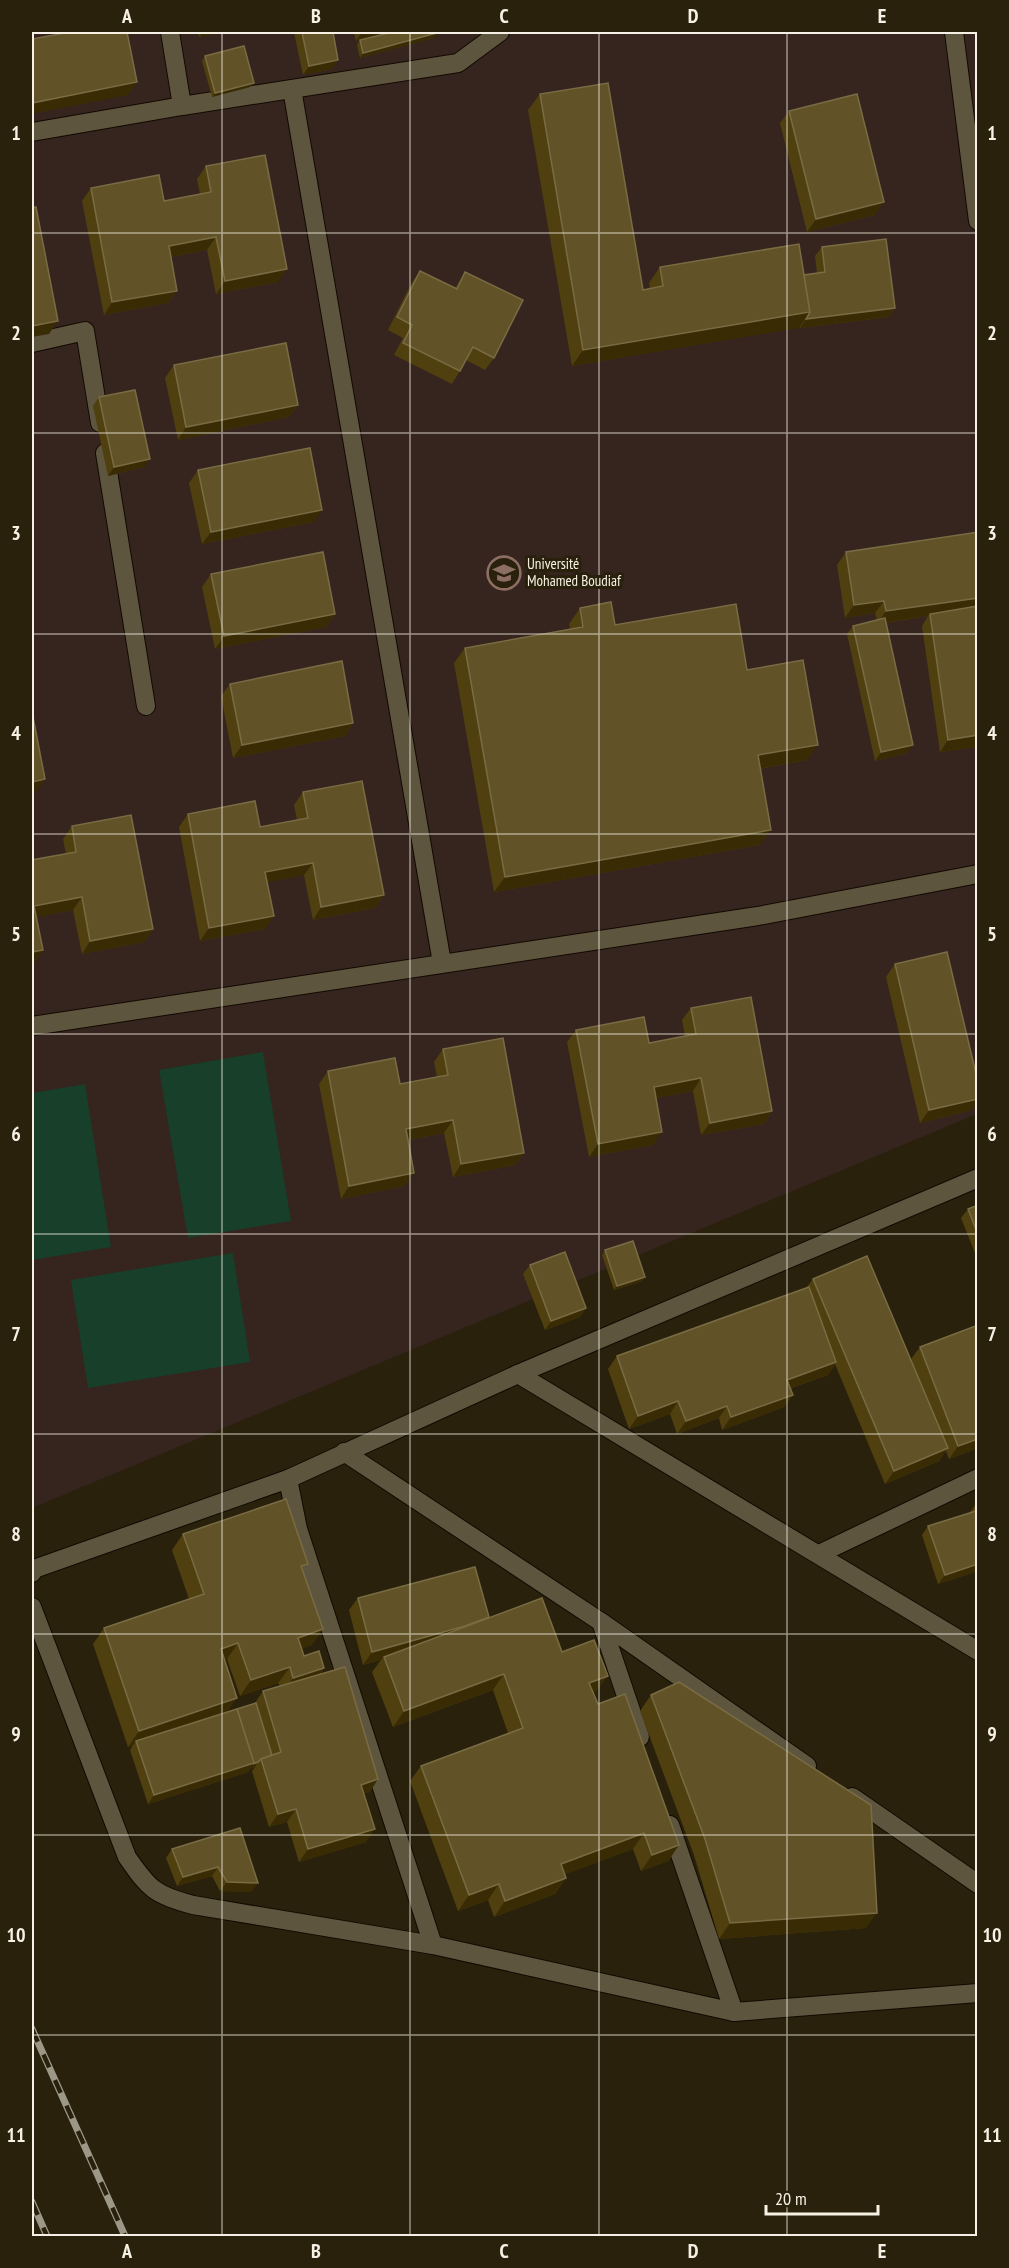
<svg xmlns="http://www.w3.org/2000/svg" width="1009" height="2268" viewBox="0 0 1009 2268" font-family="'PT Sans Narrow',sans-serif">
<rect width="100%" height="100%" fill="#29210c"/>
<path fill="#36241e" d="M32 32H977V1114L32 1508Z"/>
<g fill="#173f29">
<path d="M263 1052 291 1221 188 1238 159 1070Z"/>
<path d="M85 1084 111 1247 32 1260V1093Z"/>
<path d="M233 1253 250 1362 88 1388 71 1280Z"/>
</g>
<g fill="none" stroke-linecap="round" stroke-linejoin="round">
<defs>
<g id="minor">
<path d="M170 32 182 106 458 63 500 32"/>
<path d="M954 32 978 221"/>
<path d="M292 89 442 963"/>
<path d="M32 132 182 106"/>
<path d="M32 343 85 331 100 423"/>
<path d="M105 453 146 706"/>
<path d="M32 1026 758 916 978 874"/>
<path d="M518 1374 978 1651"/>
<path d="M344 1452 601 1622 807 1766"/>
<path d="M288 1479 298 1529 433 1945"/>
<path d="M819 1554 978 1478"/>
<path d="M32 1573 34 1569 288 1479 518 1374 978 1178"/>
<path d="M32 1607 127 1857C149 1889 155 1895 193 1905L433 1945 734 2012 978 1993"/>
<path d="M601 1622 640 1737"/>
<path d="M852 1797 978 1884"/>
<path d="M670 1825 734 2012"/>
</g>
</defs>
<use href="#minor" stroke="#110a00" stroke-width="20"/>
<use href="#minor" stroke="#5e553f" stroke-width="18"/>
<defs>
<g id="rail">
<path d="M32 2029 125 2236"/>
<path d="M32 2202 47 2236"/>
</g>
</defs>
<use href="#rail" stroke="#9d9787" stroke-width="7"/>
<use href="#rail" stroke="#29210c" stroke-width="4.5" stroke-dasharray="14" stroke-linecap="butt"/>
</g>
<g fill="#504010" fill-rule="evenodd">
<path d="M198 32H223L199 37Z"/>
<path d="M294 32H333L332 69 303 75Z"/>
<path d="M354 32H437L434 38 360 58 357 45 360 40 367 38 356 41Z"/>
<path d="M205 56 250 87 212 97 202 61Z"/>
<path d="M540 94 643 290 650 289 649 283 660 267 804 275 817 273 815 256 822 247 895 308 889 317 800 328V327L572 366 528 110Z"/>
<path d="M789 111 875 215 807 232 780 123Z"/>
<path d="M206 166 278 282 216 294 207 250 171 257 177 291 168 303 104 315 82 201 91 188 164 201 200 194 197 179Z"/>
<path d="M420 271 455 288 465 272 494 358 485 370 466 360 460 371 452 384 394 355 403 338 388 330 411 284Z"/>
<path d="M174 365 298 405 289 417 178 440 165 378Z"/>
<path d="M99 397 144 467 108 476 93 406Z"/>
<path d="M198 470 314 522 202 544 189 483Z"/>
<path d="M978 532V747L940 752 922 626 928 616 886 623 907 753 875 761 847 634 853 626 877 620 875 613 845 618 837 565 846 552Z"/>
<path d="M211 574 335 614 326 627 215 649 202 587Z"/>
<path d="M580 608 615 625 747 670 807 760 760 769V845L494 892 454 663 465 648 570 629 569 624Z"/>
<path d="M230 684 353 723 345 736 233 758 221 696Z"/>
<path d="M303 792 384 895 375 908 313 920 304 875 267 882 265 929 200 941 179 827 188 814 260 827 297 820 294 805Z"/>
<path d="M72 826 153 929 144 942 82 954 73 910 36 917 43 950 34 963H32V860L66 854 63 839Z"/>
<path d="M895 964 978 1082V1103L972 1110 920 1123 886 977Z"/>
<path d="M691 1008 772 1111 764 1124 701 1135 693 1091 656 1098 653 1145 589 1157 567 1042 576 1030 649 1043 685 1036 682 1020Z"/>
<path d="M443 1049 524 1153 515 1165 453 1177 444 1133 408 1140 405 1186 341 1199 319 1084 328 1071 400 1084 437 1077 434 1062Z"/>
<path d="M978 1205V1252L975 1253 961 1218 968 1209Z"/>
<path d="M605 1250 642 1281 614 1290 602 1255Z"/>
<path d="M530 1265 586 1308 580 1317 545 1330 523 1274Z"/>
<path d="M813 1279 916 1373 911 1359 920 1347 978 1325V1448L949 1459 946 1451 939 1461 885 1484 835 1364 828 1375 791 1388 793 1395 784 1407 722 1430 719 1418 677 1434 670 1414 629 1429 608 1369 617 1356 806 1288Z"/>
<path d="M978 1501V1571L938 1584 922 1535 928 1526 971 1513 970 1512Z"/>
<path d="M183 1534 303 1571 312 1645 302 1648 304 1656 324 1668 320 1675 370 1792 364 1793 366 1842 299 1862 287 1822 269 1827 252 1771 255 1767 250 1769 248 1772 148 1804 130 1750 133 1745 128 1747 93 1644 104 1628 189 1599 172 1550ZM227 1659 240 1696 278 1683 280 1686 263 1691 255 1703 227 1712 224 1660Z"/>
<path d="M358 1598 489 1617 562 1652 596 1692 593 1693 598 1704 679 1845 668 1861 641 1871 633 1849 565 1874 566 1878 555 1894 494 1917 488 1900 458 1911 410 1781 421 1766 508 1733 493 1690 393 1727 372 1672 381 1660 363 1665 349 1610Z"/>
<path d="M651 1695 866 1928 719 1939 694 1855 640 1711Z"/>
<path d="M240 1828 251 1892 220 1891 212 1876 177 1886 166 1858 172 1849Z"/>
</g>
<g fill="#392c05">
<path d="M208 32H223L199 37 202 33Z"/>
<path d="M362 32H394L356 41Z"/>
<path d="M437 33 434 38 360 58 363 53Z"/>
<path d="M338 60 332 69 303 75 309 66Z"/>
<path d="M137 82 128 95 32 114V103Z"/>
<path d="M254 83 250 87 212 97 215 93Z"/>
<path d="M884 202 875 215 807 232 816 219Z"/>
<path d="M216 237 207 250 160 259 169 246Z"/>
<path d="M287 269 278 282 216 294 225 281Z"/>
<path d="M177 291 168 303 104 315 112 302Z"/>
<path d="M895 308 889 317 800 328 806 319Z"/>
<path d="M810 312 799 328 572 366 583 350Z"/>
<path d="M58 321 49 334 32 337V326Z"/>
<path d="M298 405 289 417 178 440 186 427Z"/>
<path d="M150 459 144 467 108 476 114 467Z"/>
<path d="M322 510 314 522 202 544 211 532Z"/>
<path d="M978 598V609L930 614 928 616 877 624 886 611Z"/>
<path d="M884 601 875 613 845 618 854 605Z"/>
<path d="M335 614 326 627 215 649 224 636Z"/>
<path d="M353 723 345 736 233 758 242 745Z"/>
<path d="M978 735V747L940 752 948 740Z"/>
<path d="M818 745 807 760 747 771 758 755Z"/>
<path d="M913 745 907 753 875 761 881 752Z"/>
<path d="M45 779 37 791 32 792V782Z"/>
<path d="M771 830 760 845 494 892 505 877Z"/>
<path d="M313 863 304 875 256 885 265 872Z"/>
<path d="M384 895 375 908 313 920 321 907Z"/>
<path d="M82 897 73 910 32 918 34 906Z"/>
<path d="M274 916 265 929 200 941 209 928Z"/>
<path d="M153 929 144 942 82 954 90 941Z"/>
<path d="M43 950 34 963H32V952Z"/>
<path d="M701 1078 693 1091 645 1100 654 1087Z"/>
<path d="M978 1099V1103L972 1110 920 1123 929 1110Z"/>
<path d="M772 1111 764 1124 701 1135 710 1123Z"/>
<path d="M453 1120 444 1133 397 1142 406 1129Z"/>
<path d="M662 1132 653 1145 589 1157 598 1144Z"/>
<path d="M524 1153 515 1165 453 1177 461 1164Z"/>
<path d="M414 1173 405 1186 341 1199 349 1186Z"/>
<path d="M645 1277 642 1281 614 1290 617 1286Z"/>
<path d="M586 1308 580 1317 545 1330 551 1321Z"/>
<path d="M836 1362 828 1375 778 1392 787 1380Z"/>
<path d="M793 1395 784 1407 722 1430 731 1417Z"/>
<path d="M678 1401 670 1414 629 1429 638 1416Z"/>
<path d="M727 1406 719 1418 677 1434 686 1421Z"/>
<path d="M978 1439V1448L949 1459 958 1446Z"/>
<path d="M948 1448 939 1461 885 1484 894 1471Z"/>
<path d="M978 1564V1571L938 1584 945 1575Z"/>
<path d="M489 1620 384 1657 381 1660 363 1665 372 1652Z"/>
<path d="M323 1629 312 1645 287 1653 298 1638Z"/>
<path d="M238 1643 227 1659 210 1665 221 1649Z"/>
<path d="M290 1667 278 1683 240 1696 251 1680Z"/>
<path d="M324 1668 313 1684 282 1694 293 1678Z"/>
<path d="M504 1674 493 1690 393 1727 404 1711Z"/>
<path d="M608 1676 596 1692 578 1699 589 1683Z"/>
<path d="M237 1698 226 1714 136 1741 133 1745 128 1747 139 1731Z"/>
<path d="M258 1762 255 1767 250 1769 248 1772 148 1804 154 1795Z"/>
<path d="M378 1779 370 1792 353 1797 361 1785Z"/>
<path d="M296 1809 287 1822 269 1827 278 1814Z"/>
<path d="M375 1829 366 1842 299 1862 308 1849Z"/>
<path d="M644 1833 633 1849 550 1880 561 1864Z"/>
<path d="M679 1845 668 1861 641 1871 652 1855Z"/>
<path d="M218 1867 212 1876 177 1886 183 1877Z"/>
<path d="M566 1878 555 1894 494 1917 505 1901Z"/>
<path d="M227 1882 258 1883 251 1892 220 1891Z"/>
<path d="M499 1884 488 1900 458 1911 469 1895Z"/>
<path d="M877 1913 866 1928 719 1939 730 1923Z"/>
</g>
<g fill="#615327" stroke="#796c44" stroke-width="1.5">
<path d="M70 32H127L137 82 32 103V39Z"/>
<path d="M302 32H333L338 60 309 66Z"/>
<path d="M393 32H437V33L363 53 360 40Z"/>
<path d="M244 46 254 83 215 93 205 56Z"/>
<path d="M608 83 643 290 663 286 660 267 799 244 810 312 583 350 540 94Z"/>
<path d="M857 94 884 202 816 219 789 111Z"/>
<path d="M265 155 287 269 225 281 216 237 169 246 177 291 112 302 91 188 159 175 164 201 211 192 206 166Z"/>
<path d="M36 207 58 321 32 326V208Z"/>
<path d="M886 239 895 308 806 319 810 312 804 275 825 272 822 247Z"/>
<path d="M420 271 457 289 465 272 523 300 494 358 473 347 460 371 403 343 412 325 397 317Z"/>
<path d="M286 343 298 405 186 427 174 365Z"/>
<path d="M135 390 150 459 114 467 99 397Z"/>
<path d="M310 448 322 510 211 532 198 470Z"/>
<path d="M978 532V598L886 611 884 601 854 605 846 552Z"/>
<path d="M323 552 335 614 224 636 211 574Z"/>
<path d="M611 602 615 625 736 604 747 670 803 660 818 745 758 755 771 830 505 877 465 648 583 627 580 608Z"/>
<path d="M978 606V735L948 740 930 614Z"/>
<path d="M885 618 913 745 881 752 853 626Z"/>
<path d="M342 661 353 723 242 745 230 684Z"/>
<path d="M33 717 45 779 32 782V718Z"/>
<path d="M362 781 384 895 321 907 313 863 265 872 274 916 209 928 188 814 255 801 260 827 308 818 303 792Z"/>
<path d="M131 815 153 929 90 941 82 897 34 906 43 950 32 952V860L76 852 72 826Z"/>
<path d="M947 952 978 1082V1099L929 1110 895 964Z"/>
<path d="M751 997 772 1111 710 1123 701 1078 654 1087 662 1132 598 1144 576 1030 644 1017 649 1043 696 1034 691 1008Z"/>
<path d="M503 1038 524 1153 461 1164 453 1120 406 1129 414 1173 349 1186 328 1071 395 1058 400 1084 448 1075 443 1049Z"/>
<path d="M978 1205V1235L968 1209Z"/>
<path d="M633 1241 645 1277 617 1286 605 1250Z"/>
<path d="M565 1252 586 1308 551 1321 530 1265Z"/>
<path d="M867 1256 948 1448 894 1471 813 1279Z"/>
<path d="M809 1287 836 1362 787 1380 793 1395 731 1417 727 1406 686 1421 678 1401 638 1416 617 1356Z"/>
<path d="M978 1325V1439L958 1446 920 1347Z"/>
<path d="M286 1499 308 1564 301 1566 323 1629 298 1638 304 1656 319 1651 324 1668 293 1678 290 1667 251 1680 238 1643 221 1649 237 1698 139 1731 104 1628 204 1594 183 1534Z"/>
<path d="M976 1511 978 1517V1564L945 1575 928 1526Z"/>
<path d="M475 1567 489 1617 465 1626 372 1652 358 1598Z"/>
<path d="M542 1598 562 1652 594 1640 608 1676 589 1683 598 1704 625 1694 679 1845 652 1855 644 1833 561 1864 566 1878 505 1901 499 1884 469 1895 421 1766 523 1728 504 1674 404 1711 384 1657Z"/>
<path d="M345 1667 378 1779 361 1785 375 1829 308 1849 296 1809 278 1814 261 1759 281 1752 263 1691Z"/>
<path d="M679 1682 871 1805 877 1913 730 1923 705 1839 651 1695Z"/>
<path d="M256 1703 272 1755 261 1759 258 1762 253 1764 254 1763 237 1709Z"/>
<path d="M237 1709 254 1763 154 1795 136 1741Z"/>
<path d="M240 1828 258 1883 227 1882 218 1867 183 1877 172 1849Z"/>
</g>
<path fill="none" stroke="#f6f1e4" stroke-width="1.5" stroke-opacity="0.55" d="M222 32V2236M410 32V2236M599 32V2236M787 32V2236M32 233H978M32 433H978M32 634H978M32 834H978M32 1034H978M32 1234H978M32 1434H978M32 1634H978M32 1835H978M32 2035H978"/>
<defs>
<symbol id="university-ring" viewBox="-11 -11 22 22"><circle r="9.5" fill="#29210c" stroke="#8d6e63" stroke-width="1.5"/><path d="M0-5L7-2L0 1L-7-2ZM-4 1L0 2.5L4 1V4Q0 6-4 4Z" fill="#8d6e63"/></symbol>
</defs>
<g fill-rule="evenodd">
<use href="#university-ring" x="485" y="554" width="38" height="38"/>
</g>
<g text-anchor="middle" stroke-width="6" stroke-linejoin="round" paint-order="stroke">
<g font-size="15" fill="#f6f1e4" stroke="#29210c" text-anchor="start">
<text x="527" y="569">Université<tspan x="527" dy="17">Mohamed Boudiaf</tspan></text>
</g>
</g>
<rect width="1009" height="2268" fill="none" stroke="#29210c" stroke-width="66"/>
<path d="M766 2205v9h112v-9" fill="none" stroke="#f6f1e4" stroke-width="3"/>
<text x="775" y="2205" font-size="18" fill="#f6f1e4" stroke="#29210c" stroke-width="4.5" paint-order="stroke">20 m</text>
<rect x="33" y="33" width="943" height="2202" fill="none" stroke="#f6f1e4" stroke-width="2"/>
<g font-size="20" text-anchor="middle" font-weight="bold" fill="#f6f1e4">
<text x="127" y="23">A</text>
<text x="316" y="23">B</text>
<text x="504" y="23">C</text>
<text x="693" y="23">D</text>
<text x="882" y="23">E</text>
<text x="16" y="140">1</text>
<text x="992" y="140">1</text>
<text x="16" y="340">2</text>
<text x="992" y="340">2</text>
<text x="16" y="540">3</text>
<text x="992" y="540">3</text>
<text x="16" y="740">4</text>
<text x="992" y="740">4</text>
<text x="16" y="941">5</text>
<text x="992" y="941">5</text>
<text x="16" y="1141">6</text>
<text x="992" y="1141">6</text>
<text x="16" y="1341">7</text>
<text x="992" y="1341">7</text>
<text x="16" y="1541">8</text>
<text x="992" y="1541">8</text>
<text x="16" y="1741">9</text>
<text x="992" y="1741">9</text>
<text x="16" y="1942">10</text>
<text x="992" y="1942">10</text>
<text x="16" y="2142">11</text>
<text x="992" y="2142">11</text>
<text x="127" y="2258">A</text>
<text x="316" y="2258">B</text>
<text x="504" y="2258">C</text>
<text x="693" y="2258">D</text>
<text x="882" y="2258">E</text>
</g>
</svg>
